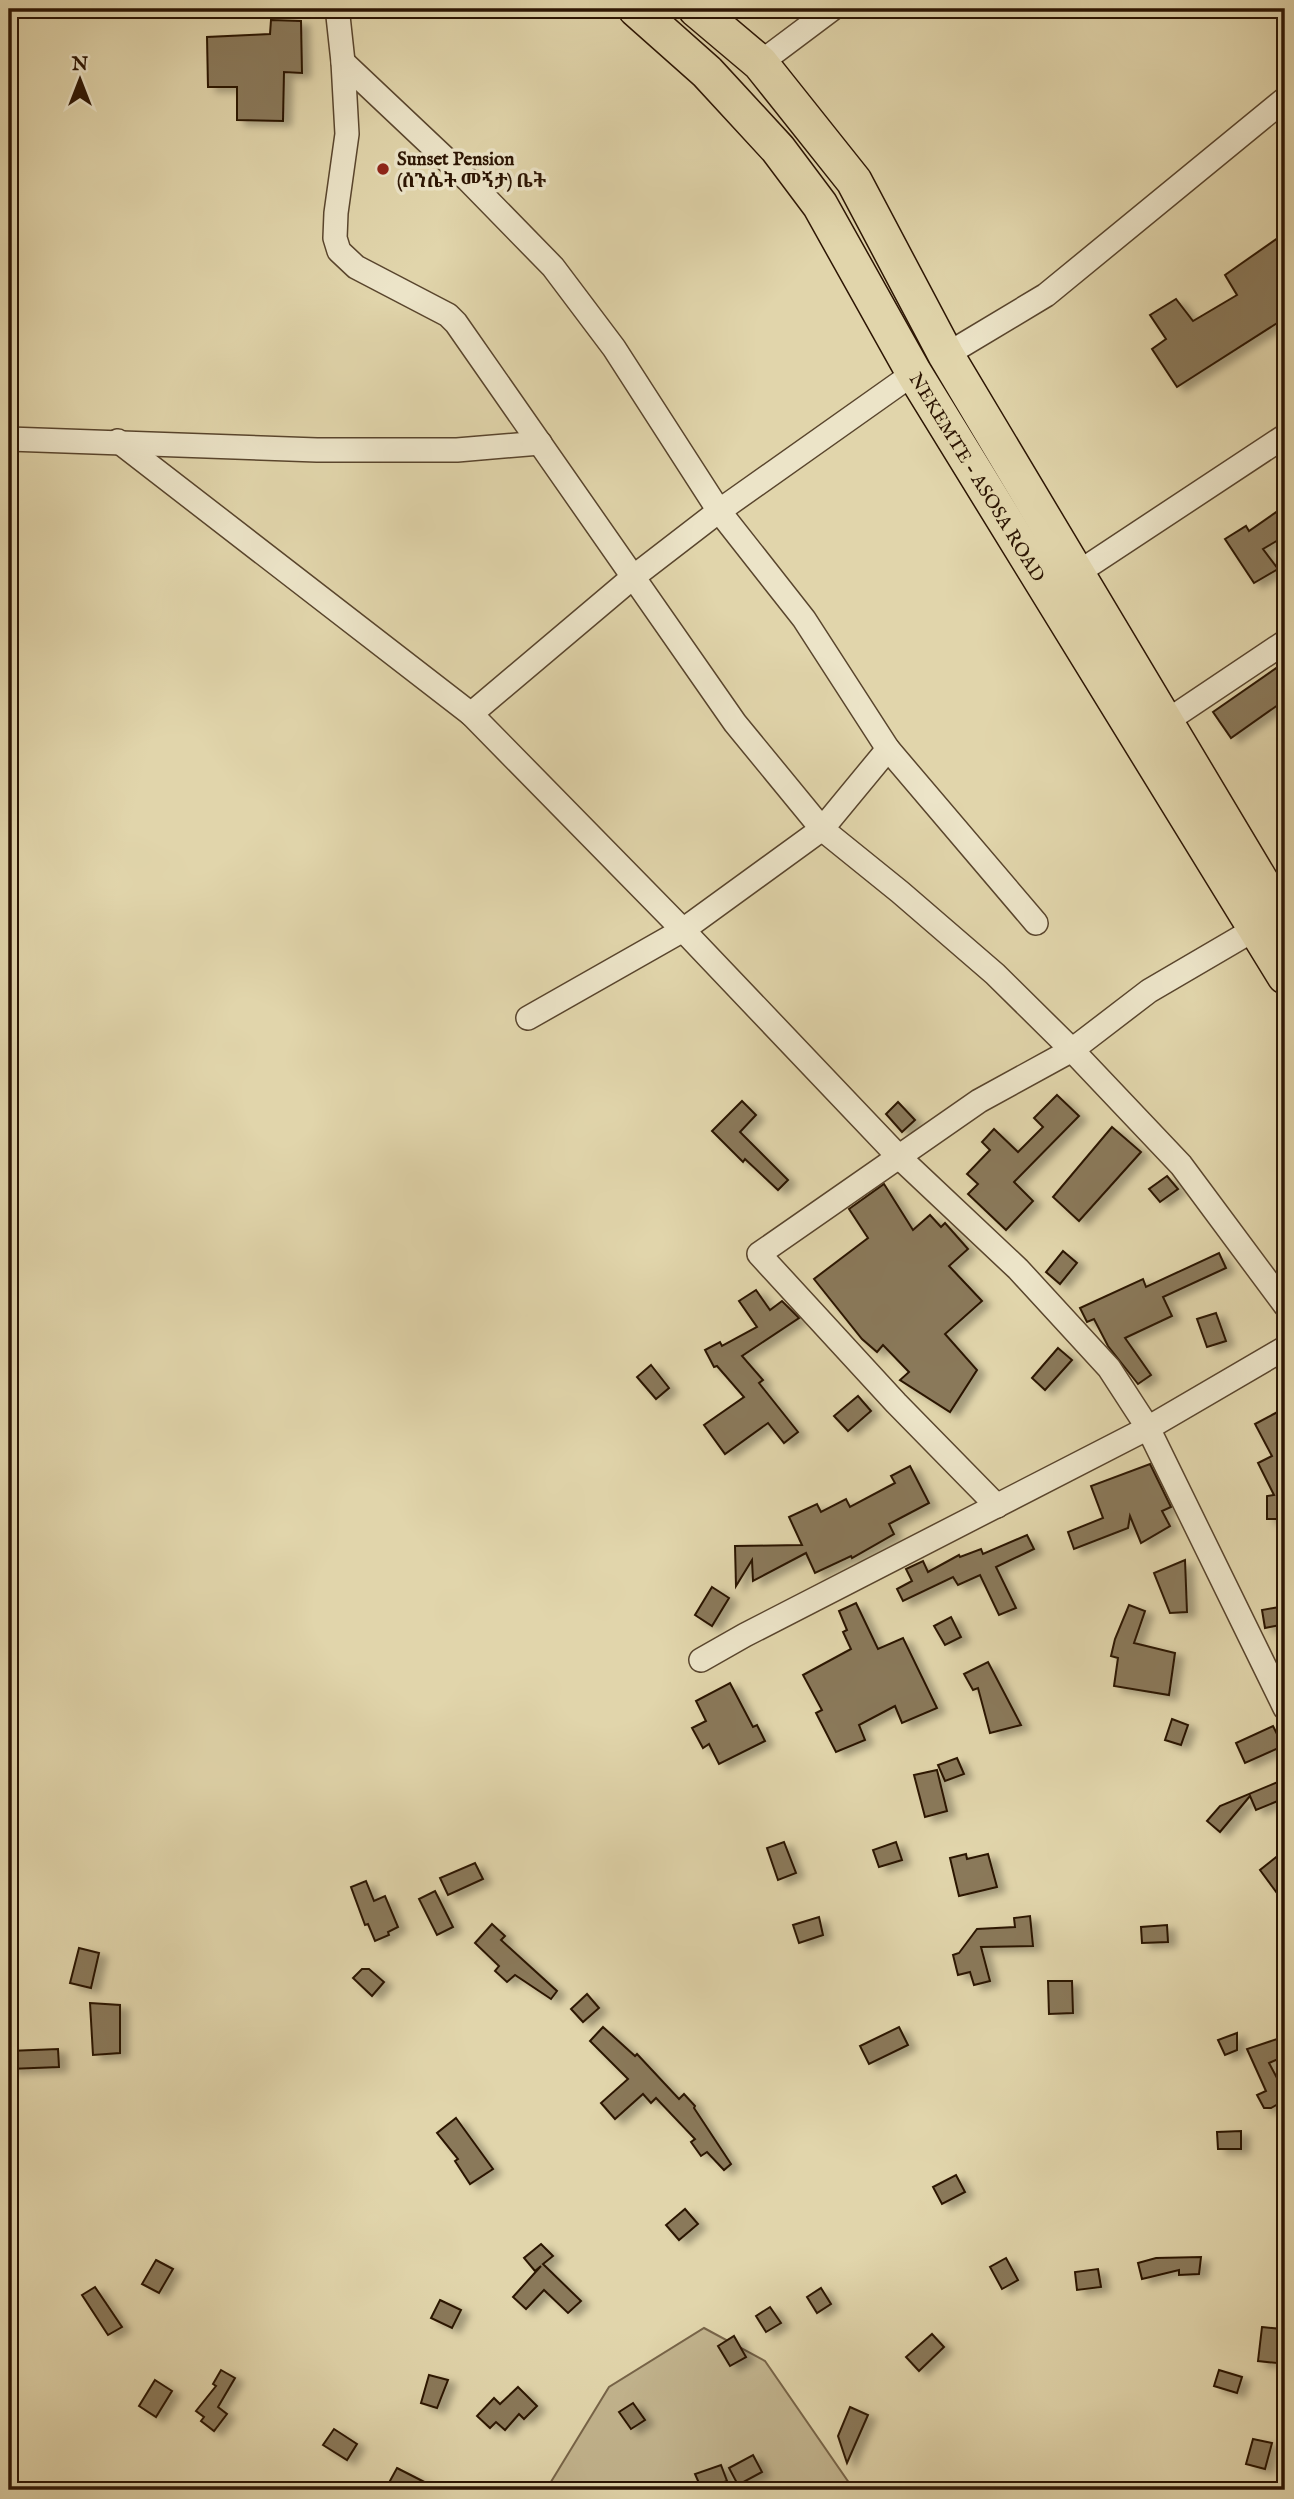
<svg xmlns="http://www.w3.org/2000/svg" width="1294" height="2499" viewBox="0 0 1294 2499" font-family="'IM FELL English','Noto Serif Ethiopic',serif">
<defs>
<filter id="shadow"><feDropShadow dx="8" dy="4.5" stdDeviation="3.5" flood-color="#0004"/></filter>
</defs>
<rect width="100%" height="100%" fill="#e1d5ab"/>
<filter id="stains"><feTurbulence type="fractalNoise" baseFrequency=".00286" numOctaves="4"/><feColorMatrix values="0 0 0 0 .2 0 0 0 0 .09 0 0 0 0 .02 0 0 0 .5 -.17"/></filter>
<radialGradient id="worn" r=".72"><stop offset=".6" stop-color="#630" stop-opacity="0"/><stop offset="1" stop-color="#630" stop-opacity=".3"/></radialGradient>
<path fill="#c2b48e" stroke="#776448" stroke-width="2" d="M704 2328 765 2361 854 2490H546L609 2387Z"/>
<g fill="#8a795a" stroke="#2c1503" stroke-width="2" filter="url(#shadow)">
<path d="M271 20 301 21 302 73 284 72 283 121 237 120V87H208L207 37 270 34Z"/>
<path d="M1285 233V318L1177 387 1152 349 1166 339 1150 315 1176 299 1193 321 1237 295 1225 275Z"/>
<path d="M1285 506V536L1263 549 1278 569 1254 583 1225 539 1246 526 1249 531Z"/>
<path d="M1285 662V700L1231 738 1213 712Z"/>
<path d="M1057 1095 1079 1116 1014 1182 1033 1201 1006 1230 968 1194 978 1184 967 1174 990 1150 982 1142 994 1129 1018 1152 1043 1127 1034 1118Z"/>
<path d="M742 1101 756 1115 740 1132 788 1180 778 1190 745 1159 743 1162 712 1131Z"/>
<path d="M898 1102 915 1120 902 1132 886 1114Z"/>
<path d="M1112 1127 1141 1152 1079 1221 1053 1197Z"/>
<path d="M1167 1176 1178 1189 1160 1202 1149 1189Z"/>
<path d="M884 1184 913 1230 930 1215 941 1227 945 1223 968 1249 949 1266 982 1301 945 1334 977 1370 950 1412 900 1380 909 1372 883 1345 877 1352 862 1339 814 1279 868 1238 849 1209Z"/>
<path d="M1063 1251 1077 1263 1060 1284 1046 1272Z"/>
<path d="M1219 1253 1226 1268 1163 1297 1172 1316 1125 1338 1151 1375 1138 1384 1108 1346 1094 1319 1087 1322 1080 1308 1143 1279 1146 1287Z"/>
<path d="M756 1290 770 1310 782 1301 799 1318 742 1356 763 1380 759 1383 798 1432 784 1443 768 1423 725 1454 704 1425 744 1397 717 1366 714 1367 705 1350 720 1342 722 1346 757 1327 739 1301Z"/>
<path d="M1216 1313 1226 1341 1207 1347 1197 1319Z"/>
<path d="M1058 1348 1072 1360 1045 1390 1032 1378Z"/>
<path d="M651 1365 669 1388 656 1399 637 1377Z"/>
<path d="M858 1396 871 1411 848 1431 834 1416Z"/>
<path d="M1285 1408V1519H1267V1496L1274 1495 1258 1463 1272 1456 1255 1424Z"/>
<path d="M1150 1464 1171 1507 1162 1511 1170 1526 1141 1543 1130 1516 1128 1528 1074 1549 1068 1532 1103 1518 1091 1486Z"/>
<path d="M910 1466 929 1503 889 1524 894 1534 852 1558 851 1556 815 1573 806 1553 753 1581 752 1560 736 1586 735 1546 802 1545 789 1517 817 1504 821 1512 846 1499 850 1507 895 1483 891 1476Z"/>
<path d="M1027 1535 1034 1549 996 1567 1016 1608 999 1615 980 1575 958 1585 953 1577 903 1601 897 1589 912 1581 906 1569 923 1561 928 1572 959 1555 960 1557 981 1549 983 1554Z"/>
<path d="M1185 1560 1187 1612 1170 1613 1154 1573Z"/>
<path d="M712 1587 729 1598 712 1626 695 1615Z"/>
<path d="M856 1603 878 1649 903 1638 937 1708 902 1723 895 1706 859 1725 865 1740 836 1752 816 1713 822 1710 803 1675 851 1649 843 1632 847 1630 839 1611Z"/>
<path d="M1129 1605 1145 1611 1134 1643 1175 1653 1169 1695 1114 1686 1118 1658 1111 1656 1115 1639Z"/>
<path d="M1285 1606V1624L1265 1628 1262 1610Z"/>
<path d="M951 1617 961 1637 945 1645 934 1626Z"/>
<path d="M988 1662 1021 1725 990 1733 978 1688 973 1690 964 1674Z"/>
<path d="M730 1683 753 1727 757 1725 765 1741 719 1764 709 1744 703 1748 692 1728 706 1721 696 1701Z"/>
<path d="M1172 1719 1188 1725 1181 1745 1165 1740Z"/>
<path d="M1273 1726 1283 1746 1245 1763 1236 1743Z"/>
<path d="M957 1758 964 1774 945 1781 938 1765Z"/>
<path d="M937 1770 947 1811 925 1817 914 1775Z"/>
<path d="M1285 1779V1798L1256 1810 1250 1796 1220 1832 1207 1821 1220 1806Z"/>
<path d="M784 1842 796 1873 778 1880 767 1848Z"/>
<path d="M896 1842 902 1860 879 1867 873 1850Z"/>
<path d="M1285 1850V1904L1260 1870Z"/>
<path d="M966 1854 967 1859 988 1854 997 1887 959 1896 950 1858Z"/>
<path d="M475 1863 483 1879 448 1895 440 1878Z"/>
<path d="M366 1881 374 1901 385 1896 398 1927 388 1932 389 1935 375 1941 368 1924 365 1925 351 1887Z"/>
<path d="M435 1891 453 1927 437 1935 419 1899Z"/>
<path d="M1030 1916 1033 1946 981 1947 990 1981 974 1985 970 1972 958 1975 953 1955 959 1953 977 1929 1015 1927 1014 1918Z"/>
<path d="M819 1917 823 1935 799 1943 793 1925Z"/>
<path d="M492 1924 505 1936 501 1940 557 1991 551 1999 515 1975 507 1982 495 1971 499 1966 475 1943Z"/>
<path d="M1167 1925 1168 1942 1142 1943 1141 1927Z"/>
<path d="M79 1948 99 1953 91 1988 70 1983Z"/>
<path d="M362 1969H369L384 1982 372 1996 353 1978Z"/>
<path d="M1048 1981H1072L1073 2013 1049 2014Z"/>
<path d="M587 1994 599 2008 583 2022 571 2009Z"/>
<path d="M90 2003 120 2005V2053L93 2055Z"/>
<path d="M603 2027 635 2056 637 2054 679 2099 684 2094 695 2106 694 2108 731 2164 724 2170 707 2152 701 2156 691 2142 695 2139 656 2098 651 2103 643 2094 615 2119 601 2103 628 2079 590 2041Z"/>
<path d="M899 2027 908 2045 869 2064 860 2046Z"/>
<path d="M1237 2033V2050L1225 2055 1218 2040Z"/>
<path d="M1280 2038 1285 2056 1269 2063 1285 2093V2100L1271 2108H1264L1257 2095 1266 2091 1247 2049Z"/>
<path d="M58 2049 59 2067 9 2069V2051Z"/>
<path d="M456 2118 493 2169 470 2184 455 2161 458 2159 437 2133Z"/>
<path d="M1241 2131V2149H1218L1217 2132Z"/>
<path d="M956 2175 965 2192 942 2204 933 2187Z"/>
<path d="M685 2209 698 2224 679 2240 666 2225Z"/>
<path d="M541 2244 553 2256 543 2264 581 2301 568 2313 544 2290 526 2309 513 2297 541 2266 535 2271 524 2258Z"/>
<path d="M1201 2257 1199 2274 1179 2275V2270L1142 2279 1138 2263 1156 2258Z"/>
<path d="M1006 2258 1018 2280 1002 2289 990 2267Z"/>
<path d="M156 2260 173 2269 159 2293 142 2284Z"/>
<path d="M1098 2269 1101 2287 1077 2290 1075 2272Z"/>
<path d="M95 2287 122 2327 108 2335 82 2295Z"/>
<path d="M821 2288 831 2304 817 2313 807 2297Z"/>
<path d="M440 2300 461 2310 452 2328 431 2318Z"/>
<path d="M770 2307 781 2323 766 2332 756 2316Z"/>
<path d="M1262 2327 1281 2329 1277 2363 1258 2361Z"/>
<path d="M932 2334 944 2347 919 2371 906 2357Z"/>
<path d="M734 2336 746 2357 730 2366 718 2346Z"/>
<path d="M221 2370 235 2378 218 2407 227 2414 214 2431 201 2421 204 2417 196 2411 216 2386 213 2384Z"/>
<path d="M1219 2370 1242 2377 1237 2393 1214 2386Z"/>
<path d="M429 2375 448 2380 437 2408 421 2403Z"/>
<path d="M155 2380 172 2391 156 2417 139 2406Z"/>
<path d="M518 2387 537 2406 524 2419 519 2414 505 2430 496 2422 490 2428 477 2416 494 2398 500 2404Z"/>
<path d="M633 2403 645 2420 631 2429 619 2412Z"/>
<path d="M850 2407 868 2415 847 2463 838 2436Z"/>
<path d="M334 2429 357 2444 347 2460 323 2445Z"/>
<path d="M1253 2439 1272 2443 1265 2469 1246 2464Z"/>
<path d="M753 2455 762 2472 738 2485 729 2468Z"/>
<path d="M721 2465 727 2481 702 2490 695 2474Z"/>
<path d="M397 2468 440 2490H385Z"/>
</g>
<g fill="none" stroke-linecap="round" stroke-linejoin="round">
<defs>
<g id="minor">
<path d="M335 9 338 16 343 62 347 134 336 213 335 238 339 251 356 267 448 315 456 323 735 723 822 829 900 892 995 974 1072 1050 1181 1165 1285 1305"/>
<path d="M343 62 468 180 553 267 614 348 719 511 804 619 888 749 1036 923"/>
<path d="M760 63 832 9"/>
<path d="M946 355 1046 295 1285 99"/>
<path d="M9 439 317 450H457L540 443"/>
<path d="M118 441 471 714 683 930 898 1156 1018 1269 1109 1368 1148 1428 1285 1708"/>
<path d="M1067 580 1285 436"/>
<path d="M471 714 632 578 719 511 914 373"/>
<path d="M1167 721 1285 642"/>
<path d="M528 1018 683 930 822 829 888 749"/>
<path d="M997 1506 896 1403 759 1254 979 1101 1072 1050 1149 991 1255 929"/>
<path d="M701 1660 745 1635 1148 1428 1285 1348"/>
</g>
<g id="highway">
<path id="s1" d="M636 9 707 72 778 149 820 205 914 373 1285 976"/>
<path d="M696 9 760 63 854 181 946 355 1285 922"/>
</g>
</defs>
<use href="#minor" stroke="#59452d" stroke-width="26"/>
<use href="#highway" stroke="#2c1503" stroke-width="38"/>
<use href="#minor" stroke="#ece4c8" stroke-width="23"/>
<use href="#highway" stroke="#e1d5ab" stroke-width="35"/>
</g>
<circle fill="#8f2418" stroke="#ece4c8" stroke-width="2.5" cx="383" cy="169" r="7"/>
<g text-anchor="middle" stroke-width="7" stroke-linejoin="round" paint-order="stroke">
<g font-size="19" font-weight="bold" fill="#2c1503" stroke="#ece4c8" text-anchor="start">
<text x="397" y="165">Sunset Pension<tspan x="397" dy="22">(ሰንሴት መኝታ) ቤት</tspan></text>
</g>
<g font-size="19" fill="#2c1503" stroke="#ece4c8">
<text dy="7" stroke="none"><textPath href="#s1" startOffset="584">NEKEMTE - ASOSA ROAD</textPath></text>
</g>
</g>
<rect width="1294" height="2499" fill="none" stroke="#e1d5ab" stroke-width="35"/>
<rect x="10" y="10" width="1273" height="2478" fill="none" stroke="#2c1503" stroke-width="3.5"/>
<rect x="18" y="18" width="1259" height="2464" fill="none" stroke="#2c1503" stroke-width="2"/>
<g transform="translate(80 80)" stroke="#ece4c8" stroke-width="5" paint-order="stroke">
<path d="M0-5L12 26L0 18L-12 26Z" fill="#2c1503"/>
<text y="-10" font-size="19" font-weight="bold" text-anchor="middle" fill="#2c1503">N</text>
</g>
<rect width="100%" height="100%" filter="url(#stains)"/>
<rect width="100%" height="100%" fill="url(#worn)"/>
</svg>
